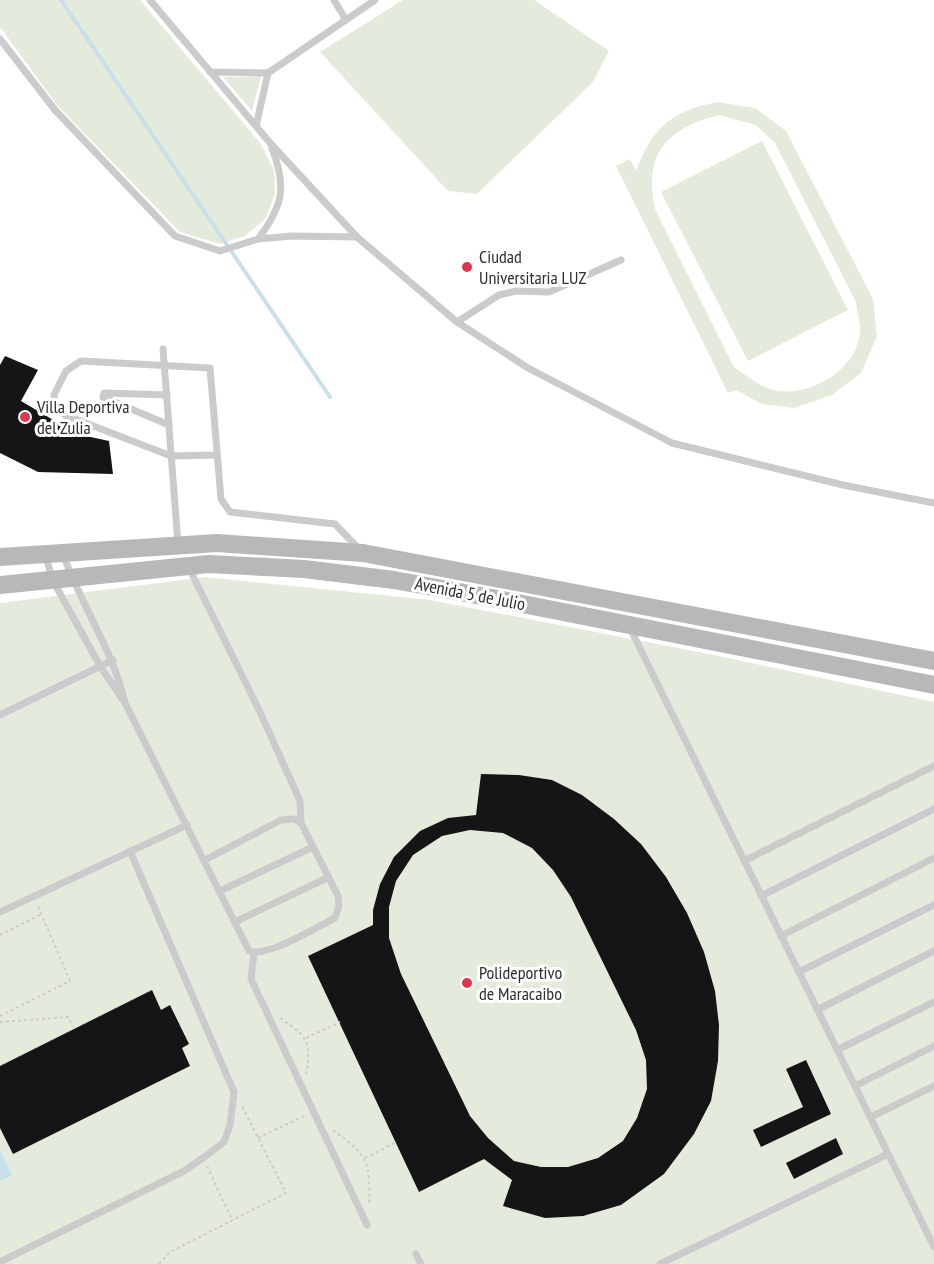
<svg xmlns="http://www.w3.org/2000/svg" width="934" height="1264" viewBox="0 0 934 1264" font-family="'PT Sans Narrow',sans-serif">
<rect width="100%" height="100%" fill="#fff"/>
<g fill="#e5ebdc" fill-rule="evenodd">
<path d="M0 0H140L260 143 274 170 275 194 266 218 245 236 220 244 180 232 57 105 0 27Z"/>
<path d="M403 0H534L609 51 593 82 477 194 448 191 320 52Z"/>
<path d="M261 76 252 111 223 77Z"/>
<path d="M717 102 755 108 786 131 873 299 877 336 861 373 832 395 794 408 762 404 736 390 728 393 616 166 630 159 636 171C653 127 670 112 717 102ZM719 115 756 125 775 143 856 302C857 311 860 321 860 330 859 368 814 395 779 391 762 389 747 376 734 367L655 209C643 154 667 128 719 115Z"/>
<path d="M762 141 848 310 748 361 661 192Z"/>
<path d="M206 577 430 600 714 655 934 702V1264H0V603Z"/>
</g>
<path fill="#c9dfea" d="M0 1150 12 1175 0 1181Z"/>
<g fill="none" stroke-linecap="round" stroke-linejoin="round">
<path stroke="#c9dfea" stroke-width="4" d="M61 0 330 397"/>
</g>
<g fill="#151515" fill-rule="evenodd">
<path d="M5 356 38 370 21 401 77 434 109 441 113 474 38 472 0 453V365Z"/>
<path d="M481 774 519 775 552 780 582 795 614 819 641 844 666 877 687 913 704 952 715 991 719 1025 718 1061 711 1101 694 1134 664 1174 621 1205 583 1216 545 1218 503 1206 512 1180 484 1159 419 1192 308 956 373 925V910L380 884 394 857 420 831 448 818 476 815ZM470 830 503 833 532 848 553 870 571 897 636 1030 646 1060 647 1089 637 1118 623 1141 598 1158 568 1167H541L514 1161 488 1138 470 1116 401 974 389 938V907L396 881 413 855 442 836Z"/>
<path d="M152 990 161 1010 170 1005 189 1044 182 1048 190 1066 13 1154 0 1128V1066Z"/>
<path d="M806 1060 831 1114 761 1147 753 1130 803 1107 786 1069Z"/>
<path d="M836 1138 843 1154 794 1179 786 1163Z"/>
</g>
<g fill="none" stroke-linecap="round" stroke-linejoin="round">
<g stroke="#cbcbcb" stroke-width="2" stroke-dasharray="3 3" stroke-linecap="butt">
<path d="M0 935 40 915"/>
<path d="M0 1016 70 981 37 904"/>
<path d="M280 1018C307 1036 312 1042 306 1074"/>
<path d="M0 1022 68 1017 73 1027"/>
<path d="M306 1038 340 1022"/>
<path d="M333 1130C367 1155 371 1161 369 1205"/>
<path d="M258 1138 304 1116"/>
<path d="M365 1158 396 1142"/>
<path d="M207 1166 232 1220"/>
<path d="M159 1264 170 1252 286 1193 242 1106"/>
</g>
<g stroke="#cbcbcb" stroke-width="7">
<path d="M150 0 271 144 357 237"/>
<path d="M334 0 346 20"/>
<path d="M0 39 55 110 175 236 220 251 258 239 292 236 357 237 457 322 528 368 672 443 843 485 934 503"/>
<path d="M210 72 268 73 375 0"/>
<path d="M256 126 268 73"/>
<path d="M258 239C283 206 287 187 272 148"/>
<path d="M457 322 499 295 516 291 549 292 621 260"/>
<path d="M163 349 178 544"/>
<path d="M167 395 104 393 103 397 169 425"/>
<path d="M217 455 171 456 65 415 55 403 54 395 66 371 81 361 210 368 221 499 230 512 335 524 359 549"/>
<path d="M46 556 52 579 100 666 125 703C113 650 81 605 63 554"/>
<path d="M188 566 260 712 300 801 301 823"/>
<path d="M630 628 934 1247"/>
<path d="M125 703 249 951C267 958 317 927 335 918L339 906 338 896 301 823 294 819 281 820 205 860"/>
<path d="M0 715 113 660"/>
<path d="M744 861 934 766"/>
<path d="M220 891 313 847"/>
<path d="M761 896 934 809"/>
<path d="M0 912 187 825"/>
<path d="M235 922 329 877"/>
<path d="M781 936 934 858"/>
<path d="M254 953 251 979 367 1225"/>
<path d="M799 972 934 905"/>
<path d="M817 1010 934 951"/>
<path d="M837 1050 934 1002"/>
<path d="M855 1086 934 1046"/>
<path d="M871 1117 934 1086"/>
<path d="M416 1254 421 1264"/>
<path d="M0 1262 184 1171 203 1158 224 1142 230 1125 234 1092 130 851"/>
<path d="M660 1264 888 1154"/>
</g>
<g stroke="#b8b8b8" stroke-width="18">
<path d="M0 557 217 543 363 553 934 661"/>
<path d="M0 585 209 564 304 569 394 580 492 598 934 685"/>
</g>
</g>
<g fill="#df364d" stroke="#fff" stroke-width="2">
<circle cx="467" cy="267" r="6"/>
<circle cx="25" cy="417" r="6"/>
<circle cx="467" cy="983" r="6"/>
</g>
<g text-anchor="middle" stroke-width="6" stroke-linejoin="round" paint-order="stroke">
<g font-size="18" fill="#2e2e2e" stroke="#fff" text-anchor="start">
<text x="479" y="263">Ciudad<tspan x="479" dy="21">Universitaria LUZ</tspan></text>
<text x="37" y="413">Villa Deportiva<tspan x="37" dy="21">del Zulia</tspan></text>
<text x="479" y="979">Polideportivo<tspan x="479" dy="21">de Maracaibo</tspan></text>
</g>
<g font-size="18" fill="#2e2e2e" stroke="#fff">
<text transform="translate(470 594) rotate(11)" y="6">Avenida 5 de Julio</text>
</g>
</g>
</svg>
